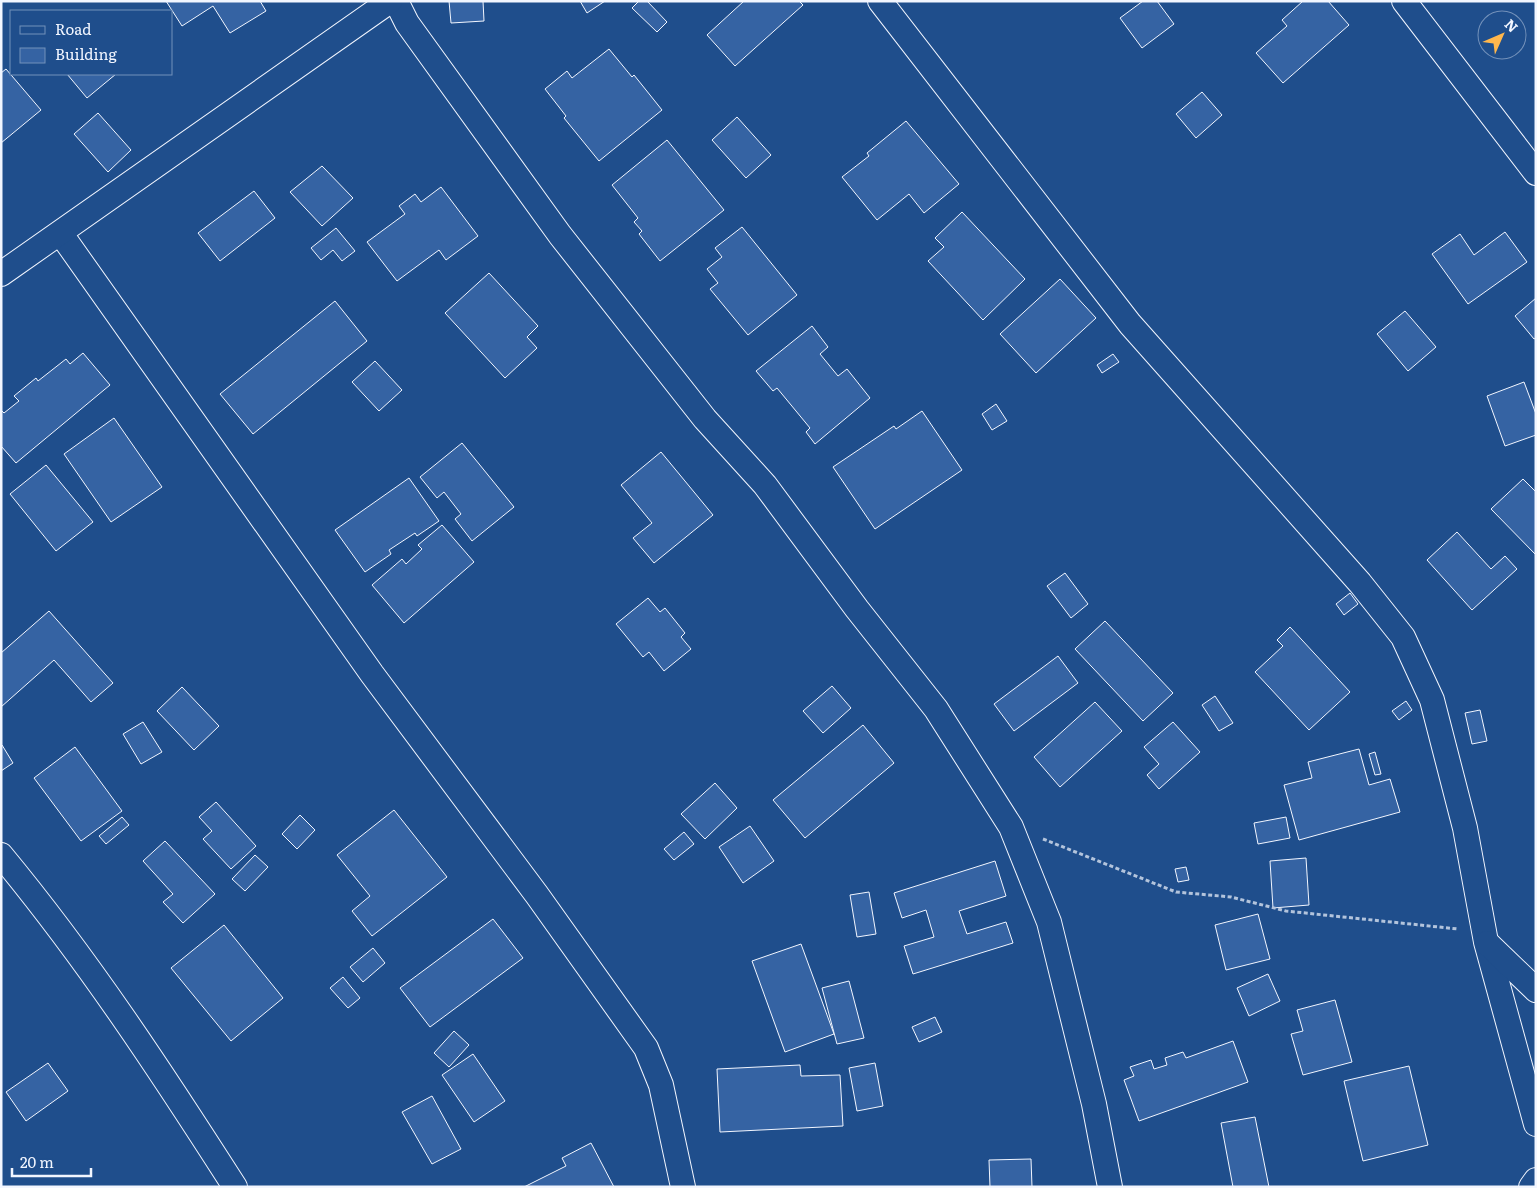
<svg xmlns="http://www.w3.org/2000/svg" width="1537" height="1188" viewBox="0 0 1537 1188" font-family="Literata,serif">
<rect width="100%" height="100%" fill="#1f4e8c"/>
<g fill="#3563a3" stroke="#f2f6ff">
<path d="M166 1H260L266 11 230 33 213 6 182 26Z"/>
<path d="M449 1H483L484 21 451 23Z"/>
<path d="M580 1H605L587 13Z"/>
<path d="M639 1H647L667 22 657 32 632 8Z"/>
<path d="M744 1H799L803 5 735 66 707 35Z"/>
<path d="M1143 1H1157L1174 24 1142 48 1120 18Z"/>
<path d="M1303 1H1328L1349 25 1283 83 1256 53 1287 26 1282 20Z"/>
<path d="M609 49 632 77 634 75 662 110 599 161 564 118 566 116 545 89 567 71 572 78Z"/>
<path d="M6 69 41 110 1 143V73Z"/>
<path d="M67 74H116L87 98Z"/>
<path d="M1202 92 1222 115 1196 138 1176 114Z"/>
<path d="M98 113 131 150 108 172 74 134Z"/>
<path d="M737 117 771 155 746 178 712 140Z"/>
<path d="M906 121 959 184 924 213 909 194 877 220 842 177 869 156 867 153Z"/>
<path d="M667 140 724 210 660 261 639 234 642 231 634 222 638 218 612 185Z"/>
<path d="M322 166 353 198 322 226 290 192Z"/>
<path d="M441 187 478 236 446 260 439 250 397 281 367 242 405 214 399 206 415 194 421 202Z"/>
<path d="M254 191 275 218 220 261 198 233Z"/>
<path d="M962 212 1025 279 983 320 928 261 944 247 935 238Z"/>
<path d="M742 227 797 295 748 335 710 289 718 283 707 269 722 257 715 248Z"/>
<path d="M336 228 355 251 342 261 333 250 321 260 311 248Z"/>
<path d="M1505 232 1527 262 1468 304 1432 254 1460 234 1474 255Z"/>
<path d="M489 273 538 326 527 337 537 348 505 378 445 313Z"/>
<path d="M1060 279 1096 318 1036 373 1000 334Z"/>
<path d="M1536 298V338L1534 339 1515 316Z"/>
<path d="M335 301 367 341 253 434 220 394Z"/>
<path d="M1405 311 1436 347 1408 371 1377 334Z"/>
<path d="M812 326 828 347 820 354 838 376 847 369 870 398 815 444 806 432 810 428 777 388 773 391 756 371Z"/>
<path d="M83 353 110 385 16 463 1 446V410L4 413 19 401 14 396 36 378 38 381 66 359 70 364Z"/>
<path d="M1113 354 1119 362 1102 373 1097 365Z"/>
<path d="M375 361 402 390 379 411 352 382Z"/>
<path d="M1524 382 1536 414V435L1505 446 1487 396Z"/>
<path d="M996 404 1007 421 992 430 982 414Z"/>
<path d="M922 411 962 470 875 529 833 467 894 426 896 429Z"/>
<path d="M114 418 162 487 111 522 64 454Z"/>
<path d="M462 443 514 507 472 541 455 519 461 514 444 492 437 498 420 477Z"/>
<path d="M661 452 713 515 654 563 633 538 652 523 621 485Z"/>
<path d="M46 465 93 522 56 551 10 494Z"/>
<path d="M409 478 439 521 417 536 415 533 389 550 391 554 365 572 335 530Z"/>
<path d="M1523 479 1536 492V555L1491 509Z"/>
<path d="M442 525 474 562 404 623 372 585 402 559 406 564 422 549 418 545Z"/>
<path d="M1457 532 1491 569 1505 556 1517 569 1472 610 1427 560Z"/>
<path d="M1065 573 1088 604 1071 618 1047 586Z"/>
<path d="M1350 593 1358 604 1344 615 1336 604Z"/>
<path d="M648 598 660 612 665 608 685 633 681 637 691 649 664 671 649 652 643 657 616 624Z"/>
<path d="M49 611 113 683 91 702 54 660 1 707V653Z"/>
<path d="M1105 621 1173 693 1143 721 1075 649Z"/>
<path d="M1290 627 1350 692 1309 730 1255 672 1283 646 1277 640Z"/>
<path d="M1058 656 1078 683 1014 731 994 704Z"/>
<path d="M832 686 851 708 823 733 803 711Z"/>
<path d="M182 687 219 726 194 750 157 711Z"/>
<path d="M1215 696 1233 723 1219 731 1202 705Z"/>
<path d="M1406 701 1412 710 1399 720 1392 711Z"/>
<path d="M1095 702 1122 731 1060 787 1034 757Z"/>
<path d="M1480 710 1487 741 1472 744 1465 713Z"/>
<path d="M143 722 162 752 141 764 123 734Z"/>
<path d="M1173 722 1200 752 1159 789 1147 775 1159 764 1144 747Z"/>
<path d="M863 725 894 763 805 838 773 800Z"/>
<path d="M2 745 13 763 1 771V745Z"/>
<path d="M75 747 122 811 81 841 34 778Z"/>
<path d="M1359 749 1369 785 1390 779 1400 812 1299 840 1284 785 1312 778 1308 762Z"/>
<path d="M1375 752 1381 774 1375 775 1369 754Z"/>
<path d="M715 783 737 808 705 839 681 814Z"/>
<path d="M216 802 256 846 231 869 203 839 212 831 199 817Z"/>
<path d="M394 810 447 877 372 936 352 911 370 896 337 855Z"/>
<path d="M300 815 315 830 297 849 282 834Z"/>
<path d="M122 817 129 825 106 844 99 836Z"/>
<path d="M1286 817 1290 838 1258 844 1254 823Z"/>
<path d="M750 826 774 861 743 883 719 847Z"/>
<path d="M684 832 694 844 674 860 664 849Z"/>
<path d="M165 841 215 894 183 923 163 902 173 894 143 861Z"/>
<path d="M255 855 268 867 245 891 232 879Z"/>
<path d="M1306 858 1309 905 1273 908 1270 861Z"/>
<path d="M995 861 1006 896 959 911 967 934 1006 922 1013 943 913 974 904 946 934 937 926 910 902 918 894 893Z"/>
<path d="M1186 867 1189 880 1178 882 1175 869Z"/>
<path d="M869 892 876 934 857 937 850 895Z"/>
<path d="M1258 914 1270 959 1226 970 1215 925Z"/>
<path d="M493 919 523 958 430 1027 400 988Z"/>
<path d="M224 925 283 998 231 1041 171 968Z"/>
<path d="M801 944 834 1034 785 1052 752 961Z"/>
<path d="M373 948 385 963 363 982 350 967Z"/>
<path d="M1268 974 1280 1001 1249 1016 1237 988Z"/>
<path d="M343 977 360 998 348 1008 330 988Z"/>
<path d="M849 981 864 1038 837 1044 822 988Z"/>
<path d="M1335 1000 1352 1062 1303 1075 1291 1034 1303 1031 1297 1010Z"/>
<path d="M935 1017 942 1032 919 1042 912 1027Z"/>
<path d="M454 1031 469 1045 449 1067 434 1053Z"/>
<path d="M1233 1041 1248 1082 1139 1121 1124 1080 1134 1076 1130 1067 1151 1060 1154 1069 1167 1065 1165 1058 1183 1052 1186 1058Z"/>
<path d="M473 1054 505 1101 474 1122 442 1075Z"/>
<path d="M48 1063 68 1091 26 1121 6 1092Z"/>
<path d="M875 1063 883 1106 857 1111 849 1068Z"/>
<path d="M800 1065 801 1076 840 1075 843 1126 720 1132 717 1069Z"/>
<path d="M1409 1066 1428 1145 1363 1161 1344 1081Z"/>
<path d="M432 1096 461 1149 432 1164 402 1112Z"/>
<path d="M1255 1117 1269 1187H1233L1221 1123Z"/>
<path d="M591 1143 614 1187H524L566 1166 562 1158Z"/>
<path d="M1031 1159 1032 1187H990L989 1160Z"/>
</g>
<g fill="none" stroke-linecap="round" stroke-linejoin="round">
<defs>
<g id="minor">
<path d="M396 1 407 23 560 235 705 419 765 485 857 609 936 709 1011 827 1049 922 1094 1104 1110 1187"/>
<path d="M880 1 1130 324 1360 583 1403 637 1432 700 1465 828 1486 942 1536 1124"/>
<path d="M1404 1 1536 173"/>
<path d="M61 234 372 674 537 895 646 1048 661 1085 683 1187"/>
<path d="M1 274 390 1"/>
<path d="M1 855C88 960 162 1073 235 1187"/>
<path d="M1487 943 1536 990"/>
<path d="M1531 1187 1536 1180"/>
</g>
</defs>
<use href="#minor" stroke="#f2f6ff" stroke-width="26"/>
<path stroke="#b3c4dc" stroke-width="3" stroke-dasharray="4 2.5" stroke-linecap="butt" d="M1043 839 1176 892 1231 897 1286 911 1458 929"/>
<use href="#minor" stroke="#1f4e8c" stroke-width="24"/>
</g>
<rect width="1537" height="1188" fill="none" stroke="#f2f6ff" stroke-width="5"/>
<rect x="10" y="10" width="162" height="65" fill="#1f4e8c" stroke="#7391ba"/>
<rect x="20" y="26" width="25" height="8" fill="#1f4e8c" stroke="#7391ba"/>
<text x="55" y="35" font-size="15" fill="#f2f6ff">Road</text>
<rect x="20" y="48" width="25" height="15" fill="#3563a3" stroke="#7391ba"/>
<text x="55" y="60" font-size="15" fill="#f2f6ff">Building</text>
<g transform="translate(1502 35) rotate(45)"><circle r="24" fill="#1f4e8c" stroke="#7391ba"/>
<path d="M0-4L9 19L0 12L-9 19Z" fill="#ffb74d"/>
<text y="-8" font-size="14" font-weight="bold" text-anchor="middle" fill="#f2f6ff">N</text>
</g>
<path d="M12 1168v8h79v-8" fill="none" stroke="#f2f6ff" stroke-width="2.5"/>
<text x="20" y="1168" font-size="15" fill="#f2f6ff" stroke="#1f4e8c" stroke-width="4" paint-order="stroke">20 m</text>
</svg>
